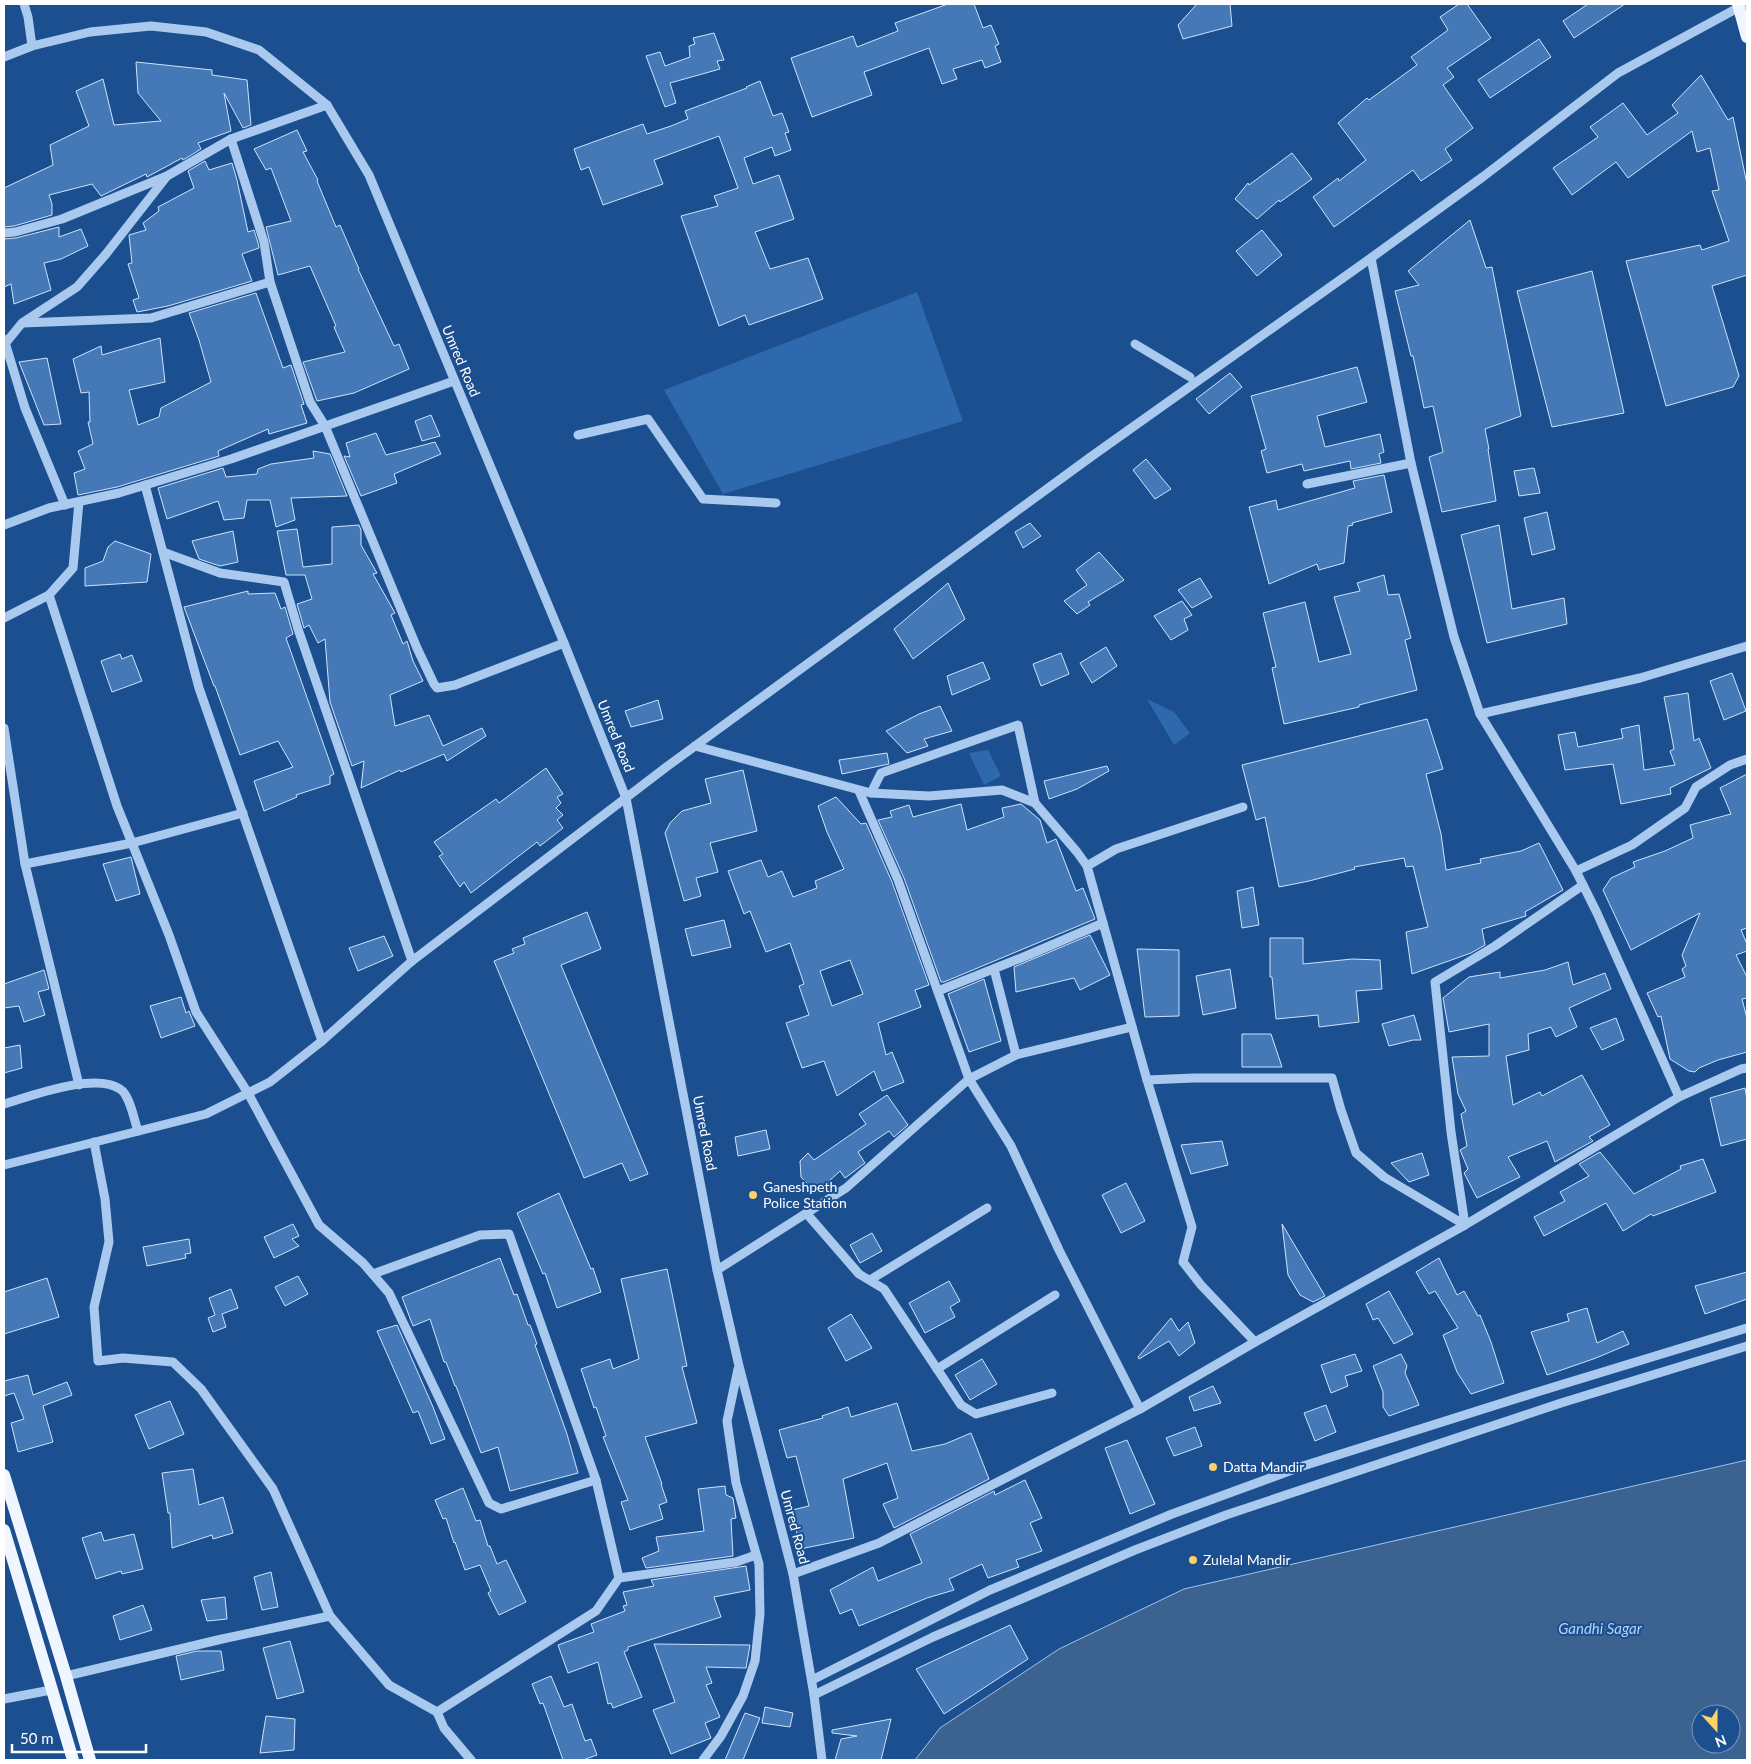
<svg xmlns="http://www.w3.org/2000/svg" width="1751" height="1764" viewBox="0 0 1751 1764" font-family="Lato,sans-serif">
<rect width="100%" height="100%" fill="#1b4f8f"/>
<g fill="#2e69ad">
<path d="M917 292 963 421 723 494 664 390Z"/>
<path d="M1147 699 1174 712 1190 733 1174 745Z"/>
<path d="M988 750 1001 776 984 785 969 753Z"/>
</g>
<path fill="#3c6290" stroke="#9cc4f0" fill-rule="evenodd" d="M1747 1460V1760H915L940 1728 1059 1649 1184 1589ZM1701 1714H1731V1744H1701Z"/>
<g fill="#4478b7" stroke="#cfe3fa" fill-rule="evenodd">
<path d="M948 4H974L983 28 991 25 999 44 995 46 1001 62 985 68 982 60 953 69 957 79 942 84 929 48 864 72 872 95 812 117 791 58 853 36 857 47 898 31 895 23Z"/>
<path d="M1197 4H1230L1232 26 1183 39 1178 25Z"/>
<path d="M1459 4H1467L1491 38 1447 68 1454 77 1443 85 1473 128 1445 149 1452 160 1421 181 1413 170 1334 227 1313 197 1338 178 1339 181 1366 160 1338 123 1367 98 1369 100 1417 65 1411 57 1448 30 1440 17Z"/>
<path d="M1588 4H1625L1574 38 1563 21Z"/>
<path d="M714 33 724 60 717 61 720 69 670 83 676 103 665 107 646 56 660 52 665 66 690 57 689 46 695 44 693 38Z"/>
<path d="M1539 39 1551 57 1490 98 1478 80Z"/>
<path d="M136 62 212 70V75L247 80 251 125 243 128 224 93 231 131 198 143 201 149 183 160 182 158 147 177 146 174 101 196 92 184 49 195 52 204V215L14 226 4 227V188L53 165 50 145 89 126 76 91 103 79 114 125 161 121 138 93Z"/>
<path d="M1701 75 1728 120 1733 117 1747 184V275L1712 286 1739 376 1733 387 1666 406 1626 261 1700 245 1702 250 1729 241 1712 191 1719 190 1710 148 1697 152 1692 131 1628 178 1616 162 1572 195 1553 168 1598 137 1590 127 1623 103 1647 135 1678 113 1672 105Z"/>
<path d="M760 81 773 116 782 113 789 132 785 133 791 150 775 156 772 147 744 158 753 184 779 175 794 219 755 232 770 269 808 258 823 299 749 325 745 315 719 326 681 216 718 206 714 196 738 188 719 136 654 160 663 184 603 205 589 167 581 170 574 149 643 124 647 134 671 126 688 119 685 111 747 88 746 87Z"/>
<path d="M297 130 307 151 303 152 318 180 317 181 336 227 340 225 359 269H358L394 346 399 344 409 369 354 393 317 401 303 362 345 352 334 327 336 326 310 266 278 275 266 227 291 221 271 168 266 170 254 149Z"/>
<path d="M1292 153 1312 179 1280 202 1279 200 1257 219 1235 199 1248 183 1249 185Z"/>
<path d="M205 161 209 170 232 163 237 180 248 232 254 230 258 243 259 248 242 254 252 281 168 306 137 312 133 300 139 298 128 264 132 263 129 235 146 230 143 223 159 211 158 207 194 188 188 171Z"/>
<path d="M1470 220 1486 268 1492 267 1521 416 1485 429 1489 449H1488L1496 501 1442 512 1429 457 1443 452 1433 406 1424 408 1413 356H1411L1395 291 1419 285 1408 271Z"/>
<path d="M59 227V237L81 229 88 246 61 259 44 263 51 290 14 304 11 284 4 287V239L16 238Z"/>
<path d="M1262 230 1282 255 1257 276 1236 251Z"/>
<path d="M1592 271 1624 413 1552 427 1517 291Z"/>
<path d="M256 293 283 368 291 365 304 404 301 405 307 423 269 434 268 429 218 451 219 456 117 487 78 495 74 473 85 469 78 451 93 444 88 422H90L89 392 81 393 73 359 101 346 102 355 160 338 165 382 129 390 138 425 159 417 161 408 211 382 199 340 189 313Z"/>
<path d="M47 358 61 424 44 425 19 362Z"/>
<path d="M1357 367 1367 402 1317 416 1325 447 1380 434 1384 452 1379 454 1381 463 1351 469 1350 461 1304 471 1302 464 1267 473 1261 451 1266 449 1251 396Z"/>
<path d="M1230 373 1242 387 1209 414 1196 399Z"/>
<path d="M431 415 440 436 422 441 415 421Z"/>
<path d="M376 433 386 455 435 442 441 454 394 474 397 483 361 496 344 456 350 457 346 443Z"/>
<path d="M313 451 330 454 347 496 291 498 295 520 276 527 270 500H247L244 518 224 520 218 501 167 519 158 488 223 468 226 477 257 474 258 469 271 464 314 458Z"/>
<path d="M1146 459 1171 489 1155 499 1133 470Z"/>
<path d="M1534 468 1540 493 1519 496 1514 471Z"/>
<path d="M1384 475 1392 512 1352 523 1353 525 1348 526 1344 563 1319 570 1317 564 1269 584 1249 507 1276 500 1278 510 1355 488 1353 481Z"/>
<path d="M1547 512 1555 549 1532 555 1524 518Z"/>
<path d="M1030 523 1041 536 1023 548 1015 532Z"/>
<path d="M359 525 361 530V545L377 573 373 574 395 613 391 615 403 644 407 641 413 661 423 681 390 695 395 726 429 715 443 746 482 728 486 736 447 761 444 754 401 772 400 770 361 788 364 761 352 766 330 702 325 639 318 643 309 625 304 628 297 604 312 599 305 575H286L277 531 297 529 303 567 332 564V527Z"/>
<path d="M1499 525 1512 609 1564 598 1567 624 1487 643 1461 535Z"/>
<path d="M233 531 238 562 220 566 199 559 192 541Z"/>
<path d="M115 541 151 554 147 582 85 586V568L103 561 108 547Z"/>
<path d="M1099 552 1124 580 1088 602 1090 605 1077 614 1064 601 1087 585 1076 570Z"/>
<path d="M1384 575 1388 595 1399 594 1411 638 1405 640 1417 690 1359 705V707L1284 724 1272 668 1276 667 1263 613 1305 602 1319 662 1351 654 1334 597 1360 591 1357 583Z"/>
<path d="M1200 578 1212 597 1192 608 1178 590Z"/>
<path d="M948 583 965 619 913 659 894 629Z"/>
<path d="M248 591V594L275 593 281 609 285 607 293 634 286 638 334 774 330 776V784L296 795 297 797 264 811 254 781 293 767 278 741 240 755 215 686H214L184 607Z"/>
<path d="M1182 601 1192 615 1184 619 1188 630 1171 640 1154 616Z"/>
<path d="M1106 647 1117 666 1092 683 1080 663Z"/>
<path d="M1061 653 1069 674 1041 686 1033 664Z"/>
<path d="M120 654 122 659 132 655 142 681 112 692 101 661Z"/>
<path d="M983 662 990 679 952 695 947 676Z"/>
<path d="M1732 673 1746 711 1724 720 1710 681Z"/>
<path d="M1688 693 1694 741 1699 738 1711 768 1670 788 1671 794 1621 804 1613 764 1565 770 1558 735 1575 732 1578 747 1623 738 1621 729 1639 725 1644 770 1675 765 1670 751 1674 749 1664 697Z"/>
<path d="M658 700 663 719 631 727 625 711Z"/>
<path d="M940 706 952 731 924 739 928 746 907 753 886 731 919 714Z"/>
<path d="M1427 719 1443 769 1426 774 1441 834 1446 870 1481 863 1480 859 1521 851 1539 843 1563 890 1525 912 1526 916 1482 929 1485 945 1471 953 1412 974 1406 932 1428 927 1413 866 1406 867 1404 858 1354 867 1355 869 1309 881 1279 887 1265 817 1256 820 1242 765Z"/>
<path d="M887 753 889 764 842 774 839 760Z"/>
<path d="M1107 766 1109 771 1077 789 1049 799 1044 781Z"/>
<path d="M546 768 563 794 557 797 561 803 556 808 563 815 557 820 563 828 540 846 537 842 471 893 464 882 460 887 439 856 443 854 434 842 496 799 499 803Z"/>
<path d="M743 770 757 831 710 843 718 872 696 878 701 896 684 901 665 833 670 823 682 811 711 803 705 779Z"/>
<path d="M1747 774V928L1741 930 1747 944V951L1736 955 1747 977V998L1742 999 1747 1018V1052L1718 1060 1699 1068 1695 1072 1689 1071 1670 1059 1661 1016 1658 1017 1647 993 1685 977 1682 969 1686 966 1682 955 1700 913 1631 950 1603 890 1611 878 1635 867 1633 862 1665 851 1693 838 1690 825 1731 814 1720 788Z"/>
<path d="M836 797 861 824 866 823 892 882 929 985 915 990 921 1007 878 1023 886 1055 892 1052 904 1082 882 1091 874 1071 837 1096 824 1061 802 1068 786 1023 809 1015 799 986 804 984 790 943 766 952 750 911 744 914 728 871 761 860 768 877 782 871 793 897 817 888 815 881 844 869 827 832 818 806ZM850 960 863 994 832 1006 820 971Z"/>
<path d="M961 804 967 830 1004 817 1002 808 1021 804 1040 820 1047 843 1056 839 1076 891 1083 888 1095 919 944 982H941L904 878 878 820 892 817 890 811 909 805 913 817Z"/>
<path d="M131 857 140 894 116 901 103 864Z"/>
<path d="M1253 887 1259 925 1242 928 1237 891Z"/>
<path d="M587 912 601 949 561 965 648 1174 630 1181 622 1163 584 1178 494 961 514 953 512 949 525 944 523 938Z"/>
<path d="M724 920 731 947 692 956 685 929Z"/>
<path d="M1090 935 1110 975 1080 990 1074 978 1016 992 1014 967Z"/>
<path d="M384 936 393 956 358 971 349 948Z"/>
<path d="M1270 938H1303V964L1352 959 1380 960 1382 989 1356 991 1359 1022 1319 1027 1318 1015 1276 1019 1272 977H1270Z"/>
<path d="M1137 949 1179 950V1016L1145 1017Z"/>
<path d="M1568 962 1573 985 1605 973 1611 989 1569 1008 1577 1027 1556 1037 1551 1027 1528 1034 1529 1050 1506 1056 1513 1105 1540 1092 1542 1096 1582 1075 1610 1125 1589 1137 1593 1141 1555 1162 1547 1141 1508 1157 1520 1177 1477 1198 1464 1173 1468 1169 1460 1150 1467 1146 1461 1114 1466 1111 1458 1094 1452 1057 1489 1056V1024L1449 1032 1443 998 1469 977 1500 972V978L1545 970Z"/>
<path d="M1230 969 1236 1008 1203 1015 1196 976Z"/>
<path d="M44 970 49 989 38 992 45 1015 24 1022 19 1006 4 1008V984Z"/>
<path d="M984 979 1001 1041 969 1052 948 994Z"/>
<path d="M181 997 186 1013 189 1011 195 1026 161 1038 150 1006Z"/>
<path d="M1414 1015 1421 1040H1413L1389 1046 1382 1024Z"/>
<path d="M1616 1018 1624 1040 1602 1050 1590 1028Z"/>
<path d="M1242 1034H1271L1282 1067H1242Z"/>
<path d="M20 1045 22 1068 4 1073V1048Z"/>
<path d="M1745 1088 1747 1099V1139L1721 1146 1710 1098Z"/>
<path d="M887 1095 908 1125 894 1137 889 1131 858 1152 865 1163 845 1178 840 1171 816 1193 801 1177 800 1161 808 1153 814 1160 866 1124 859 1114Z"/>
<path d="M766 1130 770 1149 738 1156 735 1137Z"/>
<path d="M1222 1141 1228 1165 1191 1174 1181 1145Z"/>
<path d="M1600 1152 1634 1194 1681 1169 1680 1166 1703 1159 1716 1192 1653 1216 1651 1214 1623 1231 1606 1203 1544 1236 1534 1217 1565 1201 1560 1192 1589 1176 1579 1164Z"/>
<path d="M1422 1153 1429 1175 1409 1182 1391 1163Z"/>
<path d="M1126 1183 1145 1221 1121 1233 1102 1195Z"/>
<path d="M559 1193 591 1269 593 1268 601 1292 557 1308 545 1273 543 1274 517 1213Z"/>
<path d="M293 1224 299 1236 292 1239 299 1246 274 1258 264 1237Z"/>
<path d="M1282 1224 1325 1296 1313 1302 1300 1295 1288 1275Z"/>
<path d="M872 1233 882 1251 860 1263 850 1245Z"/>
<path d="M189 1239 191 1253 185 1254 186 1258 147 1266 143 1247Z"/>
<path d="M500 1258 514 1295 517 1294 528 1325H530L537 1344 535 1345 567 1434 578 1473 510 1491 498 1447 481 1453 456 1386H455L446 1362H444L430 1319 413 1326 402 1297Z"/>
<path d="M1439 1258 1457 1295 1464 1291 1478 1316 1480 1315 1491 1342 1504 1383 1471 1394 1457 1372 1443 1335 1458 1328 1435 1291 1429 1294 1416 1272Z"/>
<path d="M667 1269 687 1366 682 1367 697 1423 645 1437 662 1484H661L667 1502 659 1505 663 1519 630 1530 621 1502 628 1500 603 1437 606 1436 596 1407 594 1408 581 1369 610 1359 613 1369 639 1359 621 1279Z"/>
<path d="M1747 1272V1299L1705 1314 1695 1286Z"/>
<path d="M298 1276 308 1294 285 1306 275 1287Z"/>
<path d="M47 1278 59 1317 4 1334V1292Z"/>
<path d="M949 1281 960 1301 950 1307 955 1317 925 1333 909 1303Z"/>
<path d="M231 1289 238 1308 222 1314 226 1327 213 1332 208 1318 215 1315 209 1298Z"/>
<path d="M1389 1291 1413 1334 1394 1344 1378 1318 1373 1320 1366 1304Z"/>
<path d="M1587 1308 1597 1343 1623 1331 1629 1344 1596 1358 1547 1375 1531 1332 1569 1321 1567 1314Z"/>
<path d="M851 1314 872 1348 846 1361 828 1328Z"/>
<path d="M1171 1318 1179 1331 1188 1322 1195 1343 1179 1356 1169 1341 1139 1359 1138 1357Z"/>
<path d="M397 1325 433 1407 445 1439 431 1444 418 1411 413 1413 377 1331Z"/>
<path d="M1355 1354 1362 1371 1345 1376 1348 1386 1331 1393 1321 1365Z"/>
<path d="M1401 1354 1407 1366 1405 1373 1419 1405 1389 1416 1383 1407V1392L1373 1366Z"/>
<path d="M982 1359 997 1384 970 1400 955 1375Z"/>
<path d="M28 1375 33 1395 67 1382 72 1395 43 1406 53 1442 18 1452 11 1423 24 1419 14 1393 4 1396V1381Z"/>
<path d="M1213 1386 1221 1403 1194 1411 1189 1397Z"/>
<path d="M170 1401 184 1434 149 1449 135 1415Z"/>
<path d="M897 1403 912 1451 945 1444 971 1433 989 1479 894 1528 883 1504 898 1498 887 1463 843 1479 854 1538 800 1549 792 1510 809 1506 796 1456 787 1458 779 1430 823 1418 822 1416 848 1407 851 1417Z"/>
<path d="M1326 1405 1336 1432 1315 1441 1304 1413Z"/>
<path d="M1195 1427 1202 1446 1174 1456 1166 1438Z"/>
<path d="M1127 1440 1155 1504 1130 1514 1105 1448Z"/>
<path d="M193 1469 199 1505 223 1497 233 1533 213 1539 212 1535 172 1548 170 1513H168L162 1473Z"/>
<path d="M1025 1480 1042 1518 1030 1523 1042 1551 1016 1560 1019 1567 988 1578 982 1564 949 1579 954 1590 927 1598 859 1626 852 1609 840 1614 830 1590 873 1567 878 1581 922 1563 910 1534 994 1491 995 1495Z"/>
<path d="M725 1486 726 1495 733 1498 736 1518 731 1519 733 1556 646 1568 642 1558 659 1551 656 1537 704 1531 698 1489Z"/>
<path d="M463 1488 476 1521 480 1520 488 1546H490L497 1564 506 1560 526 1602 499 1615 488 1593 491 1591 480 1565 465 1570 455 1542 454 1543 446 1518 443 1519 435 1500Z"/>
<path d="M101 1532 104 1541 134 1534 143 1569 122 1574 121 1571 96 1579 82 1538Z"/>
<path d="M746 1566 750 1590 714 1597 721 1617 628 1647V1650L624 1652 642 1697 613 1708 611 1703 608 1704 598 1662 568 1673 558 1645 594 1632 591 1624 625 1611 623 1606 627 1605 623 1592 654 1586 651 1580Z"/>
<path d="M271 1572 278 1607 262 1610 254 1577Z"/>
<path d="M225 1597 227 1619 207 1621 201 1600Z"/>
<path d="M143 1605 152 1630 120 1640 113 1616Z"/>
<path d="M1010 1625 1028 1659 944 1714 916 1669Z"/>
<path d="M290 1641 304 1692 277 1699 263 1648Z"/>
<path d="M654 1644 750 1645 746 1668 706 1667 712 1683 706 1685 720 1717 705 1723 711 1738 671 1754 653 1710 675 1702Z"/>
<path d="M197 1651H221L224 1670 181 1680 176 1656Z"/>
<path d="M551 1676 564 1707 572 1704 585 1741 591 1739 597 1755 583 1760H563L543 1703 540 1704 532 1684Z"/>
<path d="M765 1707 793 1713 790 1727 762 1723Z"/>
<path d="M745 1713 760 1718 743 1760H725Z"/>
<path d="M266 1716 295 1719 294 1750 260 1753Z"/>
<path d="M891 1719 881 1760H835L841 1739 857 1736 832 1733V1730Z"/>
</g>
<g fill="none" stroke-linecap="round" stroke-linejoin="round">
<g stroke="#a9c9ee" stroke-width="9">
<path d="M24 4 28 17 32 46"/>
<path d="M4 57 32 46 90 32 151 26 206 32 259 50 327 105 369 175 564 643 626 798 717 1270 739 1366 793 1574 814 1695 822 1760"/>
<path d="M231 139 264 242 270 282 310 402 325 426 417 648 434 684 437 688 455 685 564 643"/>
<path d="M4 233 15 232 62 219 167 176"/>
<path d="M1371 258 1411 463 1454 637 1480 714 1576 871 1597 913 1679 1097"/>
<path d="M23 323 151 318 270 282"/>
<path d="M4 339 25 408 65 505"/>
<path d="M1135 344 1190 377"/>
<path d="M4 345 22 323 77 287 106 254 167 176 231 139 327 105"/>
<path d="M578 435 648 419 703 499 776 503"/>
<path d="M1307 484 1411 463"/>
<path d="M145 485 199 688 322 1041"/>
<path d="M79 502 73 568 49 595 117 806 169 935 196 1012 248 1093 319 1225 363 1263 389 1293 489 1503 501 1509 596 1480"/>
<path d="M4 525 49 508 119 493 231 459 454 381"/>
<path d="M163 552 220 573 284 582 298 629 412 961"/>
<path d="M4 618 49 595"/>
<path d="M1480 714 1640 678 1747 646"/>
<path d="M4 728 25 864 79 1085"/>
<path d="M695 746 871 793 929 796 1002 790 1035 803 1077 852 1087 866 1147 1080 1192 1227 1183 1262 1201 1285 1255 1342"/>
<path d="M859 791 898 880 969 1079 1011 1146 1059 1250 1140 1409"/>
<path d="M871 793 881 773 1018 725 1035 803"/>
<path d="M25 864 132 843 243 813"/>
<path d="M1087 866 1116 849 1243 807"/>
<path d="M1576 871 1632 845 1685 808 1696 787 1730 765 1747 759"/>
<path d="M994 969 1016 1055"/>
<path d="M938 991 1026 956 1103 923"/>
<path d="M1147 1080 1194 1078H1332L1341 1110 1356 1153 1384 1177 1465 1225 1451 1132 1435 982 1495 946 1583 885"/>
<path d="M4 1104C31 1096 95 1072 120 1089 130 1095 134 1120 138 1131"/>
<path d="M94 1142 105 1199 109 1242 94 1307 98 1361 123 1358 173 1362 201 1389 273 1489 330 1616 389 1685 437 1712 444 1728 471 1760"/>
<path d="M4 1165 206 1114 270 1082 322 1041 412 961 669 765 1092 456 1371 258 1484 176 1618 73 1745 4"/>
<path d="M807 1214 859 1274 884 1289 961 1405 976 1414 1052 1393"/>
<path d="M717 1270 846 1188 969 1079 1016 1055 1132 1027"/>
<path d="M373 1274 480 1235 509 1234 596 1480 619 1578 596 1611 437 1712"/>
<path d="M870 1280 987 1208"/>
<path d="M937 1369 1055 1295"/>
<path d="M793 1574 879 1543 1140 1409 1255 1342 1465 1225 1679 1097 1741 1069 1747 1068"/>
<path d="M619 1578 736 1562 756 1555"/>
<path d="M66 1676 222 1639 330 1616"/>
<path d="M812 1680 990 1590 1172 1514 1303 1466 1534 1393 1747 1328"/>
<path d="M814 1695 933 1637 1135 1550 1226 1515 1561 1403 1747 1346"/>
<path d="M4 1699 51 1690"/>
<path d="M703 1760 721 1736 743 1696 755 1661 760 1614 759 1564 736 1483 727 1421 738 1369"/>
</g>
<g stroke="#f0f6ff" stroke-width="12">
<path d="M1738 4 1747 37"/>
<path d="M4 1475 66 1676 90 1760"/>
<path d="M4 1530 73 1760"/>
</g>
</g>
<g fill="#ffd166" stroke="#1b4f8f" stroke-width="2">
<circle cx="753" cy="1195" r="5"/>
<circle cx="1213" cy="1467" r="5"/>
<circle cx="1193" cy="1560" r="5"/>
</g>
<g text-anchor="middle" stroke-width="4" stroke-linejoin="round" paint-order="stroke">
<g font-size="14" fill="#fff" stroke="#1b4f8f">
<text transform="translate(461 361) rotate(67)" y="5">Umred Road</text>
<text transform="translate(616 736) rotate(68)" y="5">Umred Road</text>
<text transform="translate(705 1133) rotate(79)" y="5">Umred Road</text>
<text transform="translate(795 1527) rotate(75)" y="5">Umred Road</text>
</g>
<g font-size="14" fill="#fff" stroke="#1b4f8f" text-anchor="start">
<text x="763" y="1192">Ganeshpeth<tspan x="763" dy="16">Police Station</tspan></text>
<text x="1223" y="1472">Datta Mandir</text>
<text x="1203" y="1565">Zulelal Mandir</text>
</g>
<g font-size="15" font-style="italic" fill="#b5d3f5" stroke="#1b4f8f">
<text x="1600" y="1634">Gandhi Sagar</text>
</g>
</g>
<rect width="1751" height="1764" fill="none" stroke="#ffffff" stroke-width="10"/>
<g transform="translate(1716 1729) rotate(159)"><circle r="24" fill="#1b4f8f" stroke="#7695bc"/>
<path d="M0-4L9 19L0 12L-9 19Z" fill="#ffd166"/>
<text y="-8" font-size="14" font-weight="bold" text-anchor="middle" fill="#ffffff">N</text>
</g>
<path d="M12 1744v8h134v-8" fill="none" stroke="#ffffff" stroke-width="2.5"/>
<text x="20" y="1744" font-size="15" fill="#ffffff" stroke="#1b4f8f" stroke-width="4" paint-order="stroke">50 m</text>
</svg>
